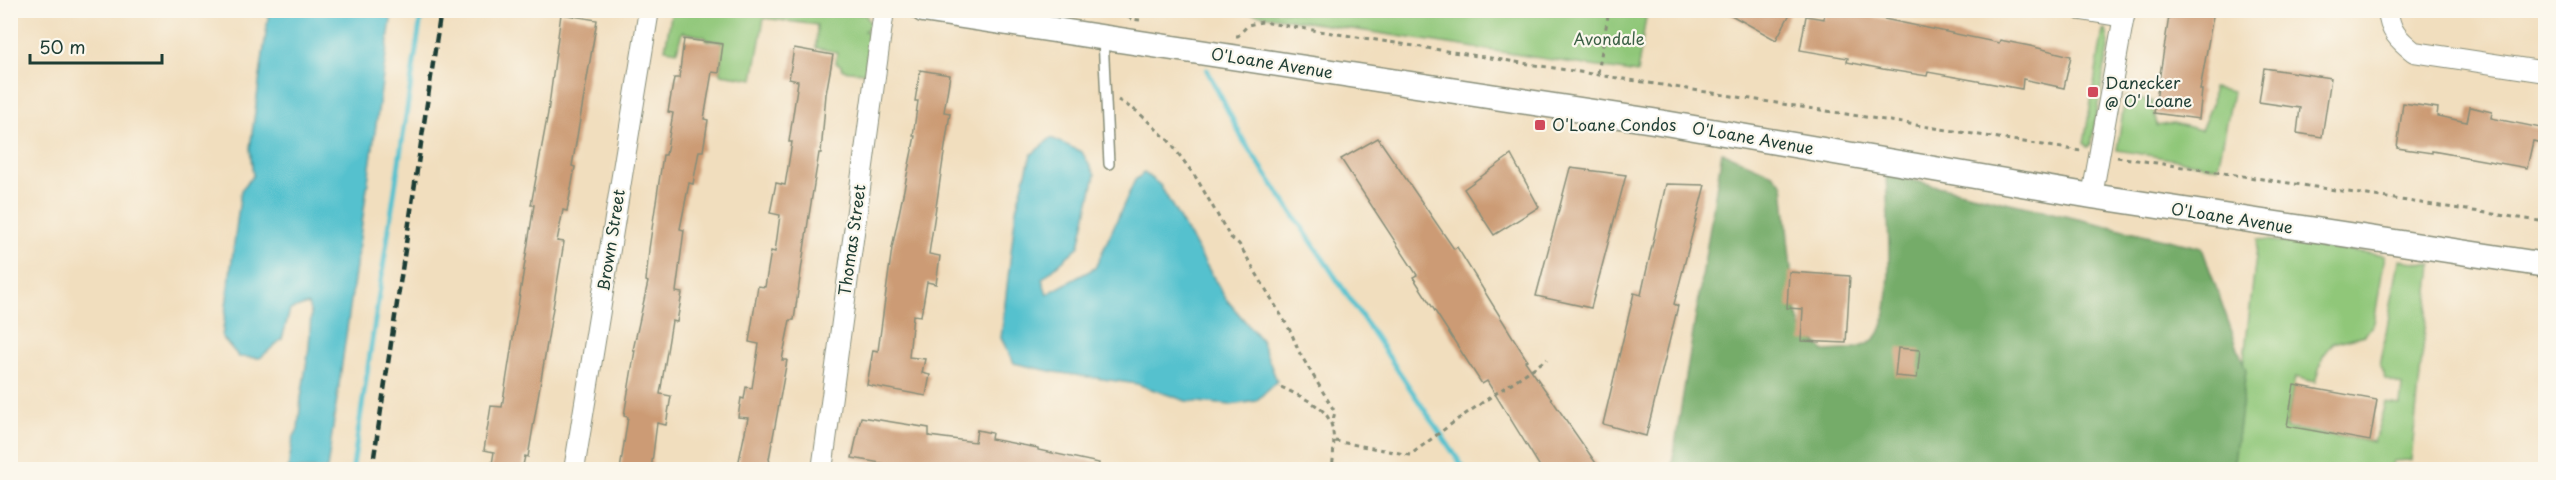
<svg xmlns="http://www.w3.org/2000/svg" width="2556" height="480" viewBox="0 0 2556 480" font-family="'Playpen Sans',sans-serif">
<rect width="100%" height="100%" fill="#fbf7ec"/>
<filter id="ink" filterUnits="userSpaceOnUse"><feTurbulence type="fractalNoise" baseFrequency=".0167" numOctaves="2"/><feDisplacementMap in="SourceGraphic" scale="12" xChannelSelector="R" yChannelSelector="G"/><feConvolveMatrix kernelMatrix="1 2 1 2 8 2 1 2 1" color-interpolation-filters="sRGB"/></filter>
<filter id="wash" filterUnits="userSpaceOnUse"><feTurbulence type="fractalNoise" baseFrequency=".008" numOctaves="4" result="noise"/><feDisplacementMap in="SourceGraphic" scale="24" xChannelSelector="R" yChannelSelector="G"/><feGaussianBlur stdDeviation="1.35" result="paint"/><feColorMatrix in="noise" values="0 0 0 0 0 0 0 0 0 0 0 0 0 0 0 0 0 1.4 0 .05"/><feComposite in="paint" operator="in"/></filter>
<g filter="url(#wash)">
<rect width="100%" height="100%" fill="#f1debe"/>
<g fill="#90c779" stroke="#588256" stroke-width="1.5">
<path d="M672 11H846L866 15 871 25 864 31 870 32 865 73 843 70 841 65 836 63 837 52 816 48 817 25 764 18 753 79 721 74V42L707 40 705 37 682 32 677 51 665 49Z"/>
<path d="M1236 11 1647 10V11L1637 73Z"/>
<path d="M2106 29 2109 43 2091 145 2087 147 2084 143 2103 30Z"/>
<path d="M2213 88 2233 92 2218 167 2117 150 2125 97 2152 101 2157 126 2173 123 2201 130 2212 104Z"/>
<path d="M2258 239 2385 255 2374 323 2365 335 2333 343 2323 356 2315 382 2295 377 2286 428 2374 442 2385 403 2400 405 2402 385 2385 379 2380 366 2399 260 2432 264 2411 460 2393 461 2391 469 2231 470Z"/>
</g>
<path fill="#74ac69" stroke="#4a744e" stroke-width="1.5" d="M1722 152 1773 174 1783 185 1794 302 1801 327 1824 351C1840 350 1865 351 1877 336 1896 311 1887 208 1886 174L2202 248 2246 371 2233 469 1671 470Z"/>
<g fill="#55c1ce" stroke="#3a7f81" stroke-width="1.5">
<path d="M269 11 390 10 392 13 327 469H288L293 438 298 429 301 398 309 347 311 314 308 304 290 310 282 339 260 358 239 357 222 337 241 190 253 176 250 148Z"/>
<path d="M1051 138 1082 152 1095 175 1079 246 1042 279 1047 294 1095 268 1135 180 1144 173 1160 185 1226 299 1261 340 1277 381 1256 401 1231 405 1186 401 1137 384 1054 372 1014 363 1001 338 1016 209 1031 155Z"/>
</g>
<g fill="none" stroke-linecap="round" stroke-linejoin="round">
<g stroke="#55c1ce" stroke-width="5">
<path d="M1207 70 1243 140 1465 470"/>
<path d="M353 466 422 10"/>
</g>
</g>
<g id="blocks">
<g fill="#cc9b75">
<path d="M1722 10H1792L1776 40Z"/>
<path d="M1825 10H1841L1999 43 2000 40 2030 46 2071 56 2064 88 2023 79 2022 89 1928 72 1927 76 1883 69 1847 62 1848 58 1800 50 1806 16 1824 19Z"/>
<path d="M2170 10H2214L2200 90H2202L2199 119 2154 113Z"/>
<path d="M561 14 597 20 572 166 575 167 567 211 563 210 557 241 564 242 528 457 525 456 522 470H491L494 452 484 450 491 406 502 407 534 205H531L548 113Z"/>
<path d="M684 39 723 44 719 73 712 72 704 119 708 120 703 151H699L693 184 689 183 680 229 684 230 676 292 682 293 677 322 672 321 660 394 671 396 666 425 657 423 651 470H620L628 417 624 416 635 350H633L648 282 646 281 649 249 663 155H666L673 113 668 112 674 78H679Z"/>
<path d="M794 48 833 55 826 94 821 153H819L808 222 794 320H790L782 360H787L769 459 772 470H737L748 418 738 417 741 398 744 399 746 387 752 388 759 344 749 342 758 286 765 287 771 251 775 252 780 215 770 213 776 183 785 185 792 142H789L798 81 789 79Z"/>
<path d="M2264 68 2331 78 2322 137 2297 133 2300 108 2259 102Z"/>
<path d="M920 70 950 75 944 112 950 113 929 254 940 256 936 284 927 282 921 316 913 315 909 357 925 359 922 373 930 375 926 396 867 385 873 350 878 351 892 248 915 136H913L918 101H915Z"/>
<path d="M2403 103 2438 108 2437 116 2467 122 2470 107 2492 112 2491 118 2546 129V144L2533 141 2527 168 2432 151V153L2397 148Z"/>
<path d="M1378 138 1454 249 1457 247 1527 360 1525 361 1600 469 1542 470 1487 381 1482 384 1413 277 1417 275 1341 159Z"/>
<path d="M1511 155 1539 207 1494 235 1464 189Z"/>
<path d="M1570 168 1626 175 1591 308 1536 296Z"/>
<path d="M1666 184 1705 185 1674 304 1678 306 1646 436 1603 424 1634 293 1641 295Z"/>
<path d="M1789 272 1850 276 1846 343 1801 341 1803 309 1787 308Z"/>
<path d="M1898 348 1920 350 1917 378 1895 376Z"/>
<path d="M2294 385 2377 400 2370 441 2287 426Z"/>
<path d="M861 417 929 428V436L975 442 977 430 992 433 991 439 1038 448V450L1099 463 1098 470H920L852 458Z"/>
</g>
</g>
</g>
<g filter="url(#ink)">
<use href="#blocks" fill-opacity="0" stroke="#888e79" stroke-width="1.5"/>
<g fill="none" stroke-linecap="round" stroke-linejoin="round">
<defs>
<path id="service" d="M1103 38 1109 164"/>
<g id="minor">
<path d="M2081 10 2124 17"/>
<path d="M2388 10C2389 31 2399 40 2414 52L2546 72"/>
<path d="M2092 196 2125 10"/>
<path d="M574 470 649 10"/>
<path d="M822 470 884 10"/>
</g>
<path id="tertiary" d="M923 10 1653 121 2092 196 2546 265"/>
</defs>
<use href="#service" stroke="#888e79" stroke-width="12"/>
<use href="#minor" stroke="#888e79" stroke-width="22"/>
<use href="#tertiary" stroke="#888e79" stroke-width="27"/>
<g stroke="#888e79" stroke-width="3" stroke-dasharray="4.5 4.5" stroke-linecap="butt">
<path d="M1121 10 1131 19 1140 20"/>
<path d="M1236 36H1238L1248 25 1262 22 2081 151"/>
<path d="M1598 73 1609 10"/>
<path d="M1118 100 1138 112 1169 141 1197 179 1230 237 1239 244 1291 332 1299 352 1335 412 1332 424"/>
<path d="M2117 157 2546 222"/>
<path d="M1281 387C1330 410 1338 414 1332 470"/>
<path d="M1335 441 1410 455 1458 419 1547 359"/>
</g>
<use href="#service" stroke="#fff" stroke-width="9"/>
<use href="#minor" stroke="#fff" stroke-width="20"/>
<use href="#tertiary" stroke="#fff" stroke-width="24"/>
<path stroke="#1f3d34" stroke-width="4.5" stroke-dasharray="9 4.5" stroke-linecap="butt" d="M372 470 441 10"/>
</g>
</g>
<g fill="#d1495b" stroke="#fbf7ec" stroke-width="2">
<rect x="2087" y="86" width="12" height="12" rx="3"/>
<rect x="1534" y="119" width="12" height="12" rx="3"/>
</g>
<g text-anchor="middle" stroke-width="4.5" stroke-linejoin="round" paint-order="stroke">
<g font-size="16" fill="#3b6045" stroke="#fbf7ec">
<text x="1609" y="45">Avondale</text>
</g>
<g font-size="16" fill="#1f3d34" stroke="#fbf7ec">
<text transform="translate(1272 63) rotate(9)" y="6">O'Loane Avenue</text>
<text transform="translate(1753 138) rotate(10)" y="6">O'Loane Avenue</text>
<text transform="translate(2232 218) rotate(9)" y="6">O'Loane Avenue</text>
<text transform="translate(611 240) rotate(-81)" y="6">Brown Street</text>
<text transform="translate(852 240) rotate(-82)" y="6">Thomas Street</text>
</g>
<g font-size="16" fill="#1f3d34" stroke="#fbf7ec" text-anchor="start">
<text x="2105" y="89">Danecker<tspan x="2105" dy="18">@ O' Loane</tspan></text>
<text x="1552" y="131">O'Loane Condos</text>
</g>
</g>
<rect width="2556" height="480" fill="none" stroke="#fbf7ec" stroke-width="36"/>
<path d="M30 54v9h132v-9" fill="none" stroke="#1f3d34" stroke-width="3"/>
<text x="39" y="54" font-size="18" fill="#1f3d34" stroke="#fbf7ec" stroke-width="4.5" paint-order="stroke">50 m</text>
</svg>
